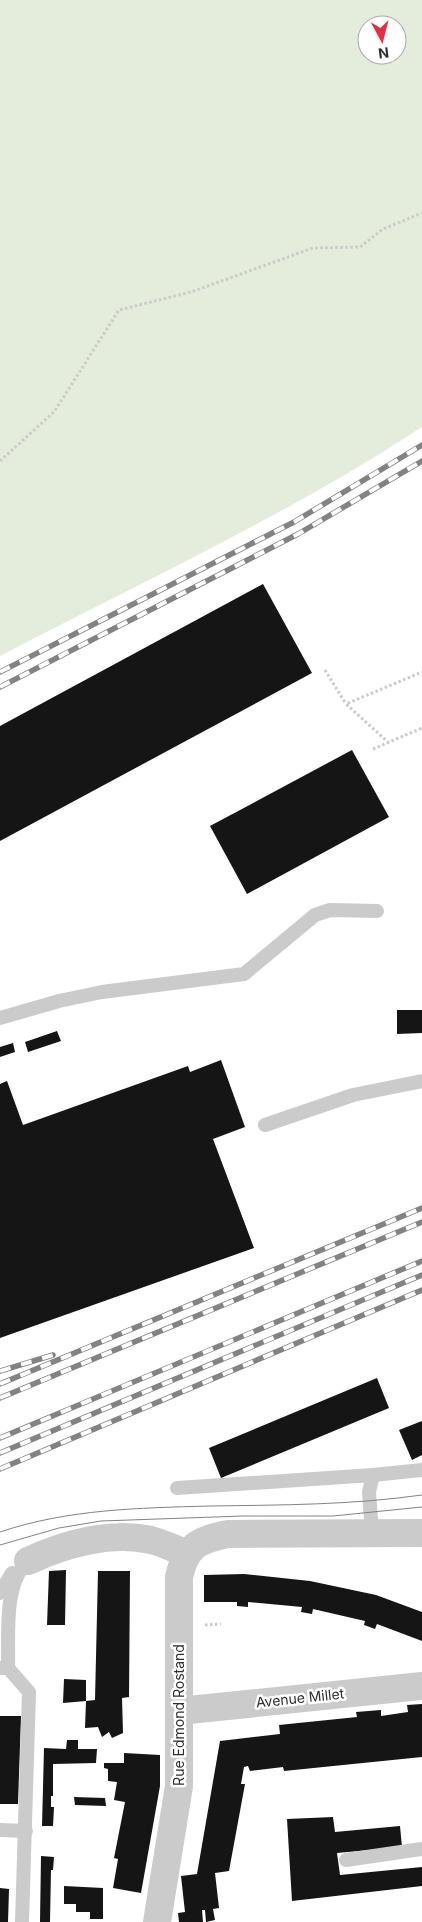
<svg xmlns="http://www.w3.org/2000/svg" width="422" height="1922" viewBox="0 0 422 1922" font-family="Inter,sans-serif">
<rect width="100%" height="100%" fill="#fff"/>
<path fill="#e4ecdb" fill-rule="evenodd" d="M0 0H422V427C288 515 141 582 0 656ZM367 25H397V55H367Z"/>
<g fill="#151515">
<path d="M263 584 312 673 0 841V726Z"/>
<path d="M352 750 389 817 247 894 210 826Z"/>
<path d="M397 1010H422V1033L397 1034Z"/>
<path d="M57 1031 61 1041 28 1052 25 1042Z"/>
<path d="M13 1043 15 1052 0 1057V1047Z"/>
<path d="M221 1060 245 1127 213 1139 254 1248 0 1338V1084L7 1081 23 1125 188 1066 190 1072Z"/>
<path d="M377 1378 389 1408 221 1478 209 1448Z"/>
<path d="M422 1421V1455L412 1460 399 1430Z"/>
<path d="M66 1570 65 1625H47L49 1571Z"/>
<path d="M98 1571H130L129 1697 122 1698 123 1733 112 1738 109 1732 102 1737 98 1727 85 1728 86 1701 95 1700Z"/>
<path d="M244 1574 310 1581 376 1595 422 1612V1641L377 1624 375 1629 364 1625 365 1621 313 1609 312 1614 301 1612 302 1607 248 1602V1607L237 1606V1602H204V1575Z"/>
<path d="M64 1679 86 1680V1701L63 1703Z"/>
<path d="M422 1704V1757L284 1771 283 1767 250 1771 248 1766 244 1767 241 1784H245L229 1871 215 1873 219 1908 213 1909 215 1920 206 1922 205 1910H202L203 1922H179L178 1913 185 1912 181 1876 197 1874 220 1741 280 1734 279 1725 357 1717 356 1712 381 1710V1716L408 1712 407 1705Z"/>
<path d="M0 1716H21L18 1804H0Z"/>
<path d="M67 1740H78V1749H97L96 1763 53 1764V1796H51V1807H54L53 1826H42L44 1748 66 1749Z"/>
<path d="M124 1753 160 1755V1786L141 1893 113 1888 118 1859 114 1858 125 1802 114 1800 117 1782 108 1781V1769L104 1768V1763H124Z"/>
<path d="M74 1797 105 1798 106 1806 75 1805Z"/>
<path d="M333 1817 335 1832 400 1826 402 1847 337 1853 340 1875 422 1867V1886L292 1901 287 1819Z"/>
<path d="M41 1856 54 1857 53 1870H51L50 1922H40Z"/>
<path d="M64 1886 103 1888V1919H90V1912H76V1904H64Z"/>
<path d="M0 1888 9 1889 8 1922H0Z"/>
</g>
<g fill="none" stroke-linecap="round" stroke-linejoin="round">
<g stroke="#cbcbcb" stroke-width="3" stroke-dasharray="2.5 2.5" stroke-linecap="butt">
<path d="M0 461 54 412 119 310 191 292 313 248 360 247 383 229 422 213"/>
<path d="M325 670 346 704"/>
<path d="M389 743 346 704 422 672"/>
<path d="M373 749 422 728"/>
<path d="M205 1625 221 1624"/>
</g>
<g stroke="#cbcbcb" stroke-width="14">
<path d="M0 1018 59 1001 102 992 244 974 315 915 330 910 377 911"/>
<path d="M265 1125 353 1095 422 1081"/>
<path d="M177 1488 373 1475 422 1470"/>
<path d="M372 1533 369 1492 373 1475"/>
<path d="M0 1593 12 1573"/>
<path d="M0 1668H8L29 1692 22 1922"/>
<path d="M8 1668C9 1634 3 1585 28 1561"/>
<path d="M0 1830 26 1831"/>
<path d="M346 1860 422 1849"/>
</g>
<g stroke="#cbcbcb" stroke-width="28">
<path d="M28 1561C64 1544 111 1531 151 1540 163 1543 175 1549 187 1554"/>
<path d="M179 1711 422 1686"/>
<path d="M157 1922 179 1786V1577C186 1546 198 1540 228 1534L422 1533"/>
</g>
<g stroke="#838383" stroke-width="1">
<path d="M0 1532C68 1509 139 1508 210 1506 281 1505 352 1505 422 1495"/>
<path d="M0 1545 59 1528 101 1521 243 1516H333L422 1507"/>
</g>
<defs>
<g id="rail">
<path d="M0 672 294 522 422 445"/>
<path d="M0 687 298 534 422 461"/>
<path d="M0 1371 53 1355"/>
<path d="M0 1384 422 1208"/>
<path d="M0 1398 422 1222"/>
<path d="M0 1438 422 1261"/>
<path d="M0 1453 422 1275"/>
<path d="M0 1469 422 1290"/>
</g>
</defs>
<use href="#rail" stroke="#838383" stroke-width="5.5"/>
<use href="#rail" stroke="#fff" stroke-width="4" stroke-dasharray="11" stroke-linecap="butt"/>
</g>
<g text-anchor="middle" stroke-width="5" stroke-linejoin="round" paint-order="stroke">
<g font-size="14" fill="#2e2e2e" stroke="#fff">
<text transform="translate(300 1698) rotate(-6)" y="5">Avenue Millet</text>
<text transform="translate(179 1715) rotate(-90)" y="5">Rue Edmond Rostand</text>
</g>
</g>
<g transform="translate(382 40) rotate(173)"><circle r="24" fill="#ffffff" stroke="#ababab"/>
<path d="M0-4L9 19L0 12L-9 19Z" fill="#e82d3c"/>
<text y="-8" font-size="14" font-weight="bold" text-anchor="middle" fill="#2e2e2e">N</text>
</g>
</svg>
